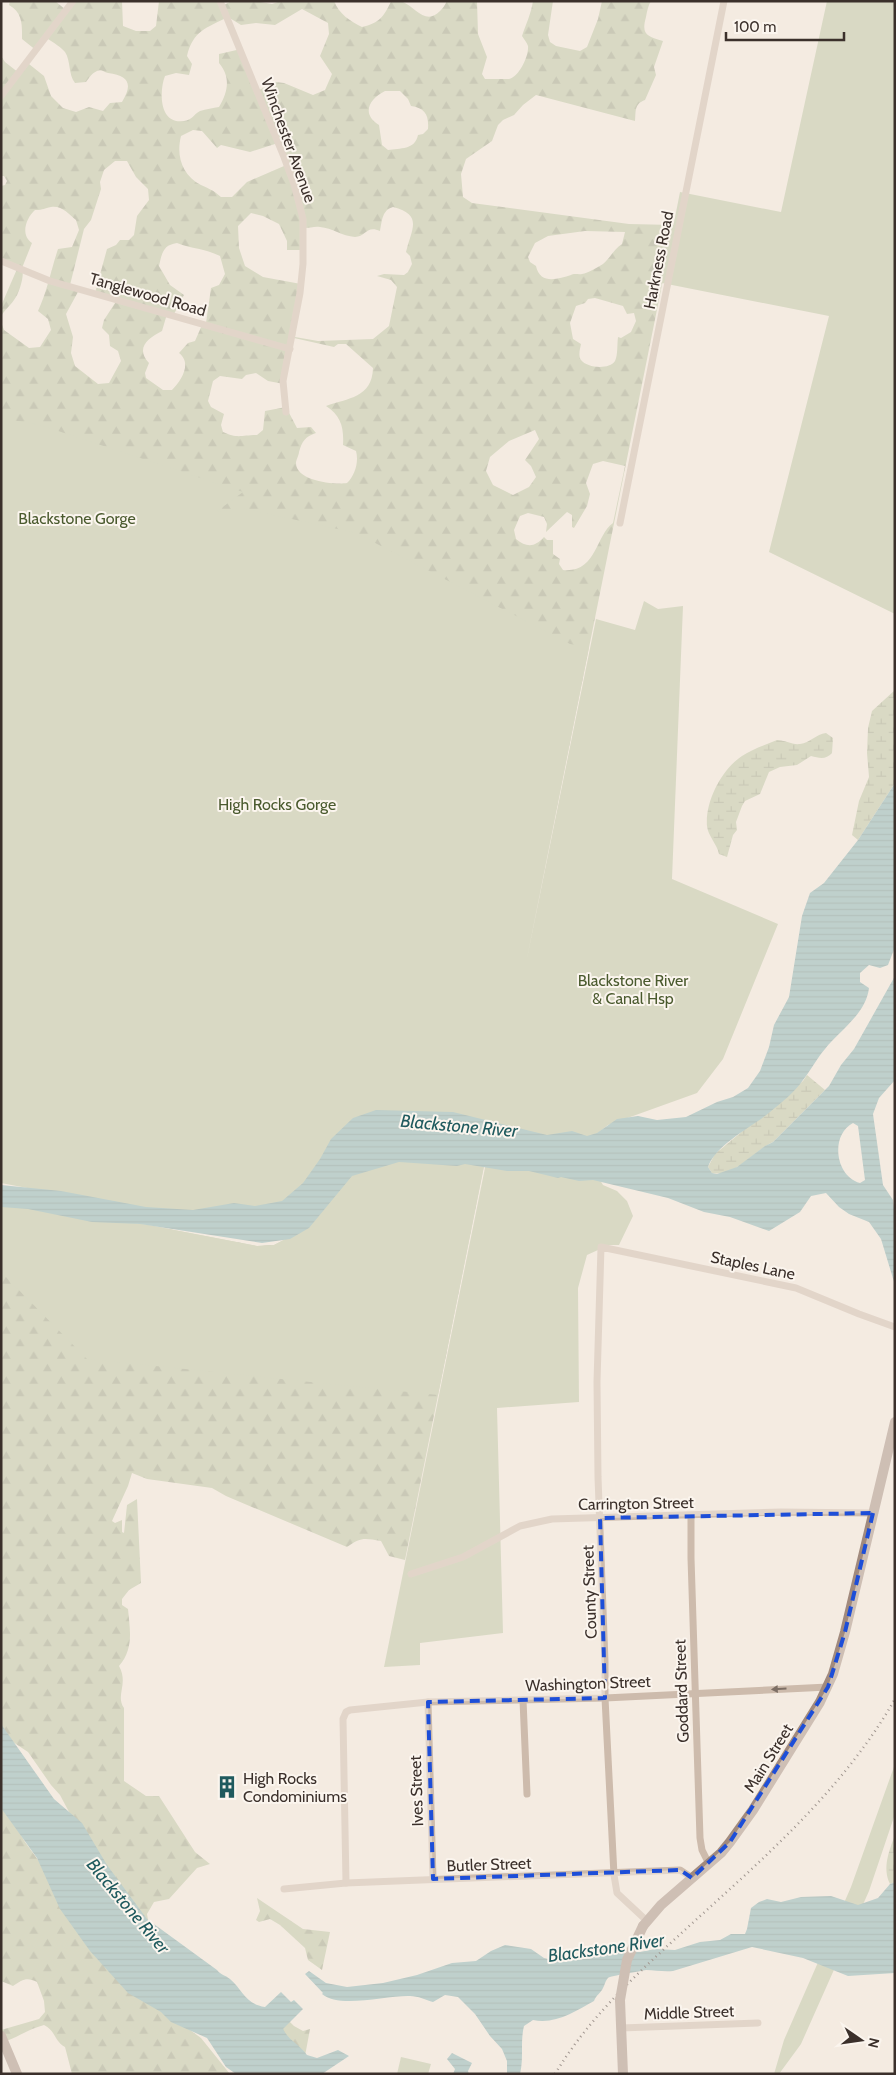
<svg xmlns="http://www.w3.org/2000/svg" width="896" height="2075" viewBox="0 0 896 2075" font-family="Cabin,sans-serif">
<defs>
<pattern id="forest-firs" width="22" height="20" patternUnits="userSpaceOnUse" patternTransform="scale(1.25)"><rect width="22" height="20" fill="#b8c4a0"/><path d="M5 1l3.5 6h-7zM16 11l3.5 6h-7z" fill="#97a083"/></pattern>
<pattern id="wetland-marsh" width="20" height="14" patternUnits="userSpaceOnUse" patternTransform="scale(1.25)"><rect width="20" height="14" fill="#b8c4a0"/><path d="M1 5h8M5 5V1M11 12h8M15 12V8" fill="none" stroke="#97a083"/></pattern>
<pattern id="water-rules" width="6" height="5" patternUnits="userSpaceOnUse" patternTransform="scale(1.25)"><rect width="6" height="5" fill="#7fb0b2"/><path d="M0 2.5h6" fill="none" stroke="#699091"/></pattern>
</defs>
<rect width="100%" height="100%" fill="#f4ebe1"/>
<g fill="url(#forest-firs)" fill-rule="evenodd">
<path d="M10 1H55L66 10 75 1H122L123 26 136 31H150L156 26 159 1H222L224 5 232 1H255L272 4 281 1H334C339 14 350 21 362 27 379 23 384 17 391 1 395 1 400 1 403 2 415 7 426 26 440 11 443 8 445 5 447 1H477L478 34 487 57 482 74 485 79C489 79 505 79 509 79 519 77 529 56 528 46 527 43 524 39 522 36 526 24 531 14 533 1H553L548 35 550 42 556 46 580 51 587 47 598 19 602 1H651C648 6 647 11 646 17 641 35 647 36 663 41L654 67 656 75 645 100C634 104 636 111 635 121L536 95 523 105 514 115 503 120 498 125 492 141 466 159 461 174 463 197 472 203 629 224 674 225 492 1130 1 1183V322L4 330 29 348 40 347 51 330 48 319 38 311C47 292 51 270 58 249L72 247 79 230 76 220C69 214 61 205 51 207 44 208 44 210 35 210 26 218 20 235 32 243L22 268C25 275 19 294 14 300 10 306 4 310 1 317V306L17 269 1 261V186L5 185 7 181 4 176H1V56L5 62 19 73 29 64 44 76 51 96 63 108 76 112 89 107 103 111 110 103 122 102C133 84 129 76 108 73 103 72 102 69 97 71 92 73 89 78 86 82L75 83C68 74 71 61 65 52 61 47 54 43 48 39L37 51 22 39C22 25 23 13 9 5ZM302 9 328 23 329 34 320 56 332 74 325 90 313 95 284 83 276 82 259 90 241 49 219 54V63C231 77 228 92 219 107 213 108 206 109 200 111 193 115 192 120 184 121 159 125 159 91 165 76L176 73 189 75 192 64 187 56C193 31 206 28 228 17L241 25 256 23 275 25ZM385 91H400L408 99 411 106C425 108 429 115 428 129L423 134 418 135C415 150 400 148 388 150L382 145 379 125C361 114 369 99 385 91ZM193 130 202 131 217 148 221 145 250 152 278 143 284 166 247 182 232 197H221C212 189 211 190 201 185 182 175 176 156 181 136ZM115 161H127L136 177 148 189 149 200 137 216 134 235 129 240H120L116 245 107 249 95 293 117 300 104 320 102 328 109 335 110 346 118 351 121 361 109 383 98 384 75 366 71 353 73 337 66 314 79 290 70 285 84 229 91 220 101 189 100 182 104 170ZM393 207C423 215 412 228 406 252L410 256 412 264 408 272 404 275 384 274 377 276 391 280 397 287 389 326 373 339 318 341 295 337 301 284 263 277 245 266 239 248 238 226 251 213 263 216 279 224 287 241V250H303L305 228C310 228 315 226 320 227 332 228 342 236 355 237 366 237 366 225 380 231 382 221 382 210 393 207ZM585 231 625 232 622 244C614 249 610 258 603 264 598 267 588 273 582 274 579 275 574 273 571 275 558 279 540 285 536 266L530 262 528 257 535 243 548 236ZM177 243C192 249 204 248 220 256L225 274 219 285 211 288 206 323 202 325 195 341 188 343 179 353C192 363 182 380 172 390H163L146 378 145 373 149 363C135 348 148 338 162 331L167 314H174L184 295 170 285 159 266C162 253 163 245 177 243ZM595 298 623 306 627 314 634 313 636 321 631 332 621 338 618 337C617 344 618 355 615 361 609 370 587 368 581 360 578 356 580 349 581 344L573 339 570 323 576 306 585 303 588 299ZM294 338 334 347 338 344H346L373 368C372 398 348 398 326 406 341 416 344 427 343 445L356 451C359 462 355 475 347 483 334 485 296 481 296 463 296 460 299 455 299 452 302 441 305 437 316 433L311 427 297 428 286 407 265 411 263 430 257 435C241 435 238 439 223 432L221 425 224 414 211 407 208 401 213 381 220 376 242 379 246 375 256 373 268 381 284 384ZM535 430 539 439 525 460 531 466 536 477 529 487 513 495 493 485 486 471 490 457 509 441ZM603 461 625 466 613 523C595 536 597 573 563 570L559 564 560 559 553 554V540H547L544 537C535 547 527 548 516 539L514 530 520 516 528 513 544 517 547 524 546 532 567 512 572 515V527L574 528 587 506 590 494 586 483 593 464Z"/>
<path d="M444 1160 484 1166 405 1560 389 1556 381 1541C364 1538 361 1537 347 1547L226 1496 212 1488 147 1479 132 1473 128 1486 112 1521 115 1523 122 1520V1532L124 1533 127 1505 137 1499 141 1583 129 1590 122 1599V1605L128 1609C130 1630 134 1649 119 1666 129 1684 115 1695 124 1708V1781L146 1796H159L195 1852 210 1864 197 1868 169 1899 154 1902 147 1914 151 1936 111 1891 60 1795 51 1785 28 1752 13 1742 1 1725V1206L148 1225 257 1246 274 1245Z"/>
<path d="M1 1801 25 1842 46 1871 160 2008 201 2038 230 2074H72L65 2047C54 2041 56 2031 44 2025 29 2029 20 2036 6 2041L1 2030 39 2019 45 2012 44 2001 37 1982C27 1977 23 1979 13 1986L1 1981Z"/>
<path d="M257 1898 303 1929 330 1932 322 1970 308 1960 305 1948 280 1925 270 1919 259 1922 256 1920 260 1911Z"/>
<path d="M289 2021 294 2026 303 2031 310 2029 303 2067 279 2032Z"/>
</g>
<g fill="url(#wetland-marsh)">
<path d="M895 690V783L858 840 852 835 859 801 869 777 867 753 868 728 872 711Z"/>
<path d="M826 733 833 738 832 753C826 760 819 758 811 756L797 765 780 767 769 772 760 794 745 801 742 806 736 822 737 830 733 835 727 857 719 854C717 844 708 836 707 826 705 801 722 769 742 756 752 749 765 745 777 740 785 740 792 745 800 744 810 743 816 734 826 733Z"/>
<path d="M807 1075 825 1090 773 1142C753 1151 736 1177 712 1173L708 1167 715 1154 803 1081Z"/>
<path d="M895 1835V1882L890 1884C882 1868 889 1851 895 1835Z"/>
</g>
<g fill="#b8c4a0">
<path d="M827 1H895V614L769 552 829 316 662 283 680 192 781 212Z"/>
<path d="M1 418 40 425 243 492 216 512 241 508 356 533 570 644 589 647 526 963 596 619 635 630 644 601 658 609 683 606 672 879 778 924 723 1059 697 1093 608 1125 579 1148 324 1166 264 1226 85 1199 1 1183Z"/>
<path d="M488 1153 591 1165 603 1185 617 1191 627 1201 633 1216 619 1245H609L587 1255 578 1288 579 1402 497 1408 503 1633 420 1643V1665L384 1667Z"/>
<path d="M404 1157 484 1166 438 1395 87 1359 1 1272V1206L24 1204 65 1214 148 1225 257 1246 274 1245 308 1227 341 1174Z"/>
<path d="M895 1764V1814L869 1891 801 2044 779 2074H774L784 2040 851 1887Z"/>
<path d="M401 2057 431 2064 428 2074H397Z"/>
</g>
<g fill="url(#water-rules)" fill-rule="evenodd">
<path d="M895 783V947L888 965 880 968 869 965 860 973V982L869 988C866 1014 840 1030 825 1049 817 1058 811 1070 803 1080 795 1092 781 1103 770 1112 752 1127 716 1144 708 1167L712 1173 717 1174 737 1167 765 1146 773 1142 829 1086 841 1065 854 1049 895 976V1080L879 1098 873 1114 883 1185 893 1200 895 1217V1285L881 1239 869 1222 849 1214 839 1207 826 1193 811 1196 800 1212 769 1231 730 1217 704 1212 668 1198 593 1180 579 1181 561 1177 558 1178 529 1171H507L465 1164 457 1166 399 1162 352 1176 309 1228 290 1239 262 1243 140 1224 92 1222 28 1209 1 1207V1185L61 1191 146 1207 193 1210 234 1203 255 1206 282 1201 303 1183 320 1159 331 1139 353 1118 376 1110 453 1112 547 1135 572 1131 587 1136 597 1133 617 1119 638 1116 657 1120 686 1117 717 1102 733 1097 748 1088 760 1071 769 1047 774 1025 789 997 802 916 810 893 824 883 858 840ZM853 1123 858 1126 865 1180 860 1183C835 1176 830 1135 853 1123Z"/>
<path d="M1 1724 54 1799 82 1823 107 1865 147 1919 217 1970C221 1975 225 1975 230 1979 243 1990 245 2004 265 2007L281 1992 291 2002 294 2000 303 2009 283 2029C289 2041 299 2044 307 2055L317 2058 338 2050 349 2056 322 2074H236L226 2067 207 2038 171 2022 161 2012 128 1993 90 1951 60 1909 37 1858 1 1808Z"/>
<path d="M895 1882V1973L848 1976 803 1958 752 1947 673 1971C663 1972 655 1970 646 1970 641 1971 610 1976 608 1978 605 1981 605 1985 603 1988 601 1993 596 1995 594 2001 576 2011 555 2025 533 2020L524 2026C520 2042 524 2057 520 2074H507V2061L502 2049 490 2036 475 2014 458 1997 445 1995 433 2002C426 2000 418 1996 410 1996 388 1995 339 2009 322 1994L323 1993 305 1974 309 1971 326 1983 347 1987 383 1983 417 1975 452 1963 476 1961 491 1951 505 1945 531 1949 544 1958 561 1962 581 1959 604 1949 640 1952 655 1949 675 1950 700 1942 720 1940 731 1934H745L747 1929 751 1908 759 1902 767 1899 781 1902 801 1897 831 1896 858 1905 878 1898 890 1884Z"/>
<path d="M452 2053 472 2063 468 2071 469 2074H453L455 2069 447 2059Z"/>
</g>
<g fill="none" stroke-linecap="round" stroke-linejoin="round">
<g stroke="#cdbbac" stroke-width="7">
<path d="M220 1 284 157 294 184 303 219V264L300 293 283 381 286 412"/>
<path d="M1 96 73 1"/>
<path d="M1 261 50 281 290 349"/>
<path d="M620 523 724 1"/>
<path d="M691 1516V1558L700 1838 702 1850 709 1864"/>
<path d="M411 1574 463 1557 520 1526 552 1519 781 1512 873 1513"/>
<path d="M523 1700 527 1794"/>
<path d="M428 1702 433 1879"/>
<path d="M346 1883 343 1719 346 1712 350 1710 428 1702 605 1698 828 1687"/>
<path d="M284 1889 346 1883 680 1870 692 1878"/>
<path d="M647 1921 617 1893 614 1875 605 1698V1662L598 1477 597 1382 601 1247 796 1288 859 1314 895 1327"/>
<path d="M621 2028 758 2023"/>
</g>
<g stroke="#a18a7d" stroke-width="10">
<path d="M643 1926 661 1905 721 1853 730 1842 753 1810 820 1702 833 1674 845 1632 895 1422"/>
<path d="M620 2000 623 2074"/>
<path d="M1 2036 17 2074"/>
</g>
<path stroke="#3b302b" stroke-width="2.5" stroke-dasharray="1 4" stroke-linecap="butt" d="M555 2074C590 2016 638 1973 687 1928 763 1859 843 1790 895 1699"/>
<path stroke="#a18a7d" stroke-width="10" d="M620 2000 627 1960 643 1926"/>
</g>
<defs><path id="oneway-solid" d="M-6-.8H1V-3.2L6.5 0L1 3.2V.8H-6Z" transform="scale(1.25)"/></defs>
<use fill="#7d6f65" href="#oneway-solid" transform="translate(779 1689) rotate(177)"/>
<path d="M0 0H896V2075H0ZM873 1513 845 1632 828 1687 730 1842 692 1878 680 1870 433 1879 428 1702 605 1698 600 1518Z" fill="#f4ebe1" fill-opacity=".55" fill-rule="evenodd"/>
<path fill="none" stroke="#1d4ed8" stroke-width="4" stroke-dasharray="10 6" stroke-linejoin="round" d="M873 1513 845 1632 828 1687 730 1842 692 1878 680 1870 433 1879 428 1702 605 1698 600 1518Z"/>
<defs>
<symbol id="building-bare" viewBox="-9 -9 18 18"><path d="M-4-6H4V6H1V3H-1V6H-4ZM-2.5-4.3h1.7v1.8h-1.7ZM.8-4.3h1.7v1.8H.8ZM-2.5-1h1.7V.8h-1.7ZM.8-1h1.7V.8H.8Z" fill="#1f5a5e" stroke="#fbf5ee" stroke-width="2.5" paint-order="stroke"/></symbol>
</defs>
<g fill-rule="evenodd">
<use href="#building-bare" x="211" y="1771" width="32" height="32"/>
</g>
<g text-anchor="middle" stroke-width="4" stroke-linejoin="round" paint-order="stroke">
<g font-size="16" fill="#3b302b" stroke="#fbf5ee">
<text transform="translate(289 140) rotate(70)" y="6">Winchester Avenue</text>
<text transform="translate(658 260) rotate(-79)" y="6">Harkness Road</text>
<text transform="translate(148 294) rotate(16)" y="6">Tanglewood Road</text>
<text transform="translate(753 1265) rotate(12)" y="6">Staples Lane</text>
<text transform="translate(636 1503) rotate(-1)" y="6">Carrington Street</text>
<text transform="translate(589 1592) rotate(-92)" y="6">County Street</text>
<text transform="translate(588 1683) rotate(-2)" y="6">Washington Street</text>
<text transform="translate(681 1691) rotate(-92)" y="6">Goddard Street</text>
<text transform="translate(768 1758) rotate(-58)" y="6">Main Street</text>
<text transform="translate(416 1791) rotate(-92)" y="6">Ives Street</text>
<text transform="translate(489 1864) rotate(-2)" y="6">Butler Street</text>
<text transform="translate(689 2012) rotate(-2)" y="6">Middle Street</text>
</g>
<g font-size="16" fill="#4a5a2e" stroke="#fbf5ee">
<text x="77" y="524">Blackstone Gorge</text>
<text x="277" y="810">High Rocks Gorge</text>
<text x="633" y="986">Blackstone River<tspan x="633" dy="18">&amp; Canal Hsp</tspan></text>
</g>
<g font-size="16" fill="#3b302b" stroke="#fbf5ee" text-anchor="start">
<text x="243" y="1784">High Rocks<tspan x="243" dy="18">Condominiums</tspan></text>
</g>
<g font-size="18" font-style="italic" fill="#1f5a5e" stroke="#fbf5ee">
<text transform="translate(459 1126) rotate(5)" y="6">Blackstone River</text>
<text transform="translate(128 1906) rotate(50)" y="6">Blackstone River</text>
<text transform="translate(606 1948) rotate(-8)" y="6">Blackstone River</text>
</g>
</g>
<rect width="896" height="2075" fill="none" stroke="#3b302b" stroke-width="5"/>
<g transform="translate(861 2040) rotate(103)" stroke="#fbf5ee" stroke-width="4" paint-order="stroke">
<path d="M0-4L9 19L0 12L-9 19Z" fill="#3b302b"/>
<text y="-8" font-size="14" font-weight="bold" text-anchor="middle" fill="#3b302b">N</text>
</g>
<path d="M726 32v8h118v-8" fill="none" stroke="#3b302b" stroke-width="2.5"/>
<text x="734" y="32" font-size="15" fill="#3b302b" stroke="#fbf5ee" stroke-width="4" paint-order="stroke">100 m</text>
</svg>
